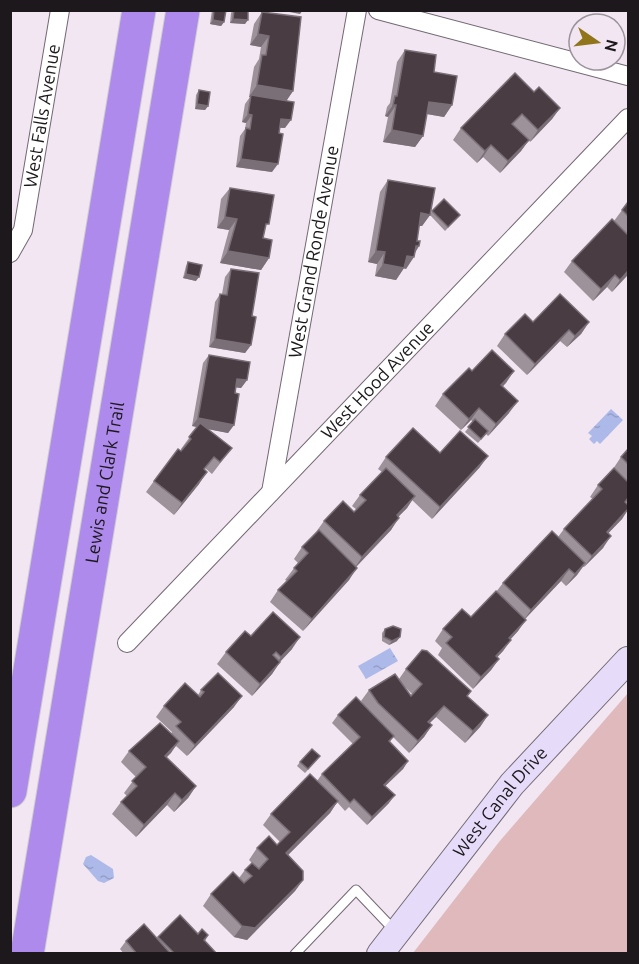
<svg xmlns="http://www.w3.org/2000/svg" width="639" height="964" viewBox="0 0 639 964" font-family="Ubuntu,sans-serif">
<defs>
<pattern id="water-ripples" width="26" height="14" patternUnits="userSpaceOnUse" patternTransform="scale(1.5)"><rect width="26" height="14" fill="#adb9e8"/><path d="M2 4q2-2 4 0t4 0M15 11q2-2 4 0t4 0" fill="none" stroke="#949ec6"/></pattern>
</defs>
<rect width="100%" height="100%" fill="#f1e6f2"/>
<path fill="#dfb9bb" d="M628 693V953H413L499 842Z"/>
<g fill="url(#water-ripples)">
<path d="M611 409 623 420 600 444 597 441 594 444 589 439 592 436 588 433Z"/>
<path d="M390 648 398 661 366 679 358 666Z"/>
<path d="M91 855 113 869 114 878 104 883 98 881 83 864 86 857Z"/>
</g>
<g fill="none" stroke-linecap="round" stroke-linejoin="round">
<defs>
<path id="lane" d="M295 954 356 890 395 931"/>
<g id="street">
<path d="M378 10 628 76"/>
<path id="s1" d="M10 253 23 230 60 10"/>
<path id="s2" d="M271 492 357 10"/>
<path id="s3" d="M127 643 628 118"/>
</g>
<g id="secondary">
<path id="s4" d="M380 954 512 784 628 660"/>
</g>
<g id="highway">
<path d="M10 791 139 10"/>
<path id="s5" d="M27 954 183 10"/>
</g>
</defs>
<use href="#lane" stroke="#726973" stroke-width="11"/>
<use href="#street" stroke="#726973" stroke-width="20"/>
<use href="#secondary" stroke="#726973" stroke-width="28"/>
<use href="#highway" stroke="#cdcccd" stroke-width="35"/>
<use href="#lane" stroke="#fff" stroke-width="9"/>
<use href="#street" stroke="#fff" stroke-width="18"/>
<use href="#secondary" stroke="#e6dcf9" stroke-width="26"/>
<use href="#highway" stroke="#ad8aeb" stroke-width="33"/>
</g>
<g fill="#9d919a" fill-rule="evenodd">
<path d="M212 10H226L224 22 221 26 210 24Z"/>
<path d="M230 10H248L245 24 230 23 231 13 232 11Z"/>
<path d="M262 12 293 91 286 101 285 128H279L272 172 236 167 240 136 245 129 246 123 242 122 245 104 250 97H249L254 67 259 59 261 47 250 45 254 24Z"/>
<path d="M405 50 434 72 452 105 444 117 427 114 423 136 415 147 383 142 388 117 385 116 387 107 390 103 397 62Z"/>
<path d="M199 90 208 106 205 110 195 109 196 95Z"/>
<path d="M534 92 560 108 552 119 530 142 529 140 521 151 500 173 483 157 477 163 453 140 461 128Z"/>
<path d="M388 180 431 213 432 211 460 215 445 231 430 215 422 226H419L417 241 419 246 406 269 404 268 396 280 375 276 377 264 368 262 380 192Z"/>
<path d="M230 188 264 231 263 238 269 258 261 270 220 263 229 230 217 228 221 199Z"/>
<path d="M628 202V273L612 292 607 287 593 301 564 272 572 261 614 221Z"/>
<path d="M188 262 196 281 183 278 186 266Z"/>
<path d="M231 269 252 316 251 345 245 353 209 347 215 302 220 294H222L225 277Z"/>
<path d="M533 322H589L581 334 567 347 560 341 527 375 497 346 505 334Z"/>
<path d="M209 355 247 380 241 388 236 387 234 425 228 433 208 429 232 448 212 474 205 468 199 484 174 515 146 492 154 481 182 450 181 449 197 427 192 426 203 363Z"/>
<path d="M472 371H514L502 387 509 413 488 436 486 434 478 443 465 432 473 422 471 420 461 430 435 406 443 394Z"/>
<path d="M628 449V501L626 503 628 505V510L622 519 608 533 603 548 584 567H583L577 575 566 586 561 581 525 619 518 631 510 639 503 651 497 657 499 659 491 670 473 689 438 655 442 648 435 641 443 629 471 617 496 592 503 583 558 537 564 529 593 499 590 497 598 485 613 469 621 457Z"/>
<path d="M440 453 480 467 432 519 412 500 407 508 398 517 391 530 356 567 349 580 303 631 270 602 278 590 287 581 285 580 298 563 294 559 302 547 316 532 324 521 354 512 357 510 352 506 360 495 382 472 378 469 386 457Z"/>
<path d="M385 629 397 641 389 645 382 641V633Z"/>
<path d="M251 636 292 649 280 662 272 674 252 696 217 664 226 652Z"/>
<path d="M406 669 467 696 488 715 480 727 465 743 436 717 429 723 432 725 424 737 409 753 393 737 390 742 408 761 403 769 385 786 389 803 367 825 349 807 345 811 337 802 330 813 288 855 303 880 295 891 247 940 234 937 203 906 211 894 239 878 245 870 252 863 249 860 257 848 277 845 280 842 263 825 271 814 317 781 322 774 353 744 332 723 338 715 365 707 361 701 369 690 399 679ZM404 686 412 694 411 696Z"/>
<path d="M201 690 234 707 187 756 176 746 166 757 196 786 188 798 174 812 167 805 136 837 112 814 121 802 127 796 124 793 136 777 121 762 129 751 171 734 172 732 156 717 164 706 198 695Z"/>
<path d="M317 760 305 773 297 766 300 762Z"/>
<path d="M198 934 208 935 205 941 217 954H124L120 949 126 941 157 938 158 937Z"/>
</g>
<g fill="#7b6f77">
<path d="M279 10H303L300 14Z"/>
<path d="M233 19 248 20 245 24 230 23Z"/>
<path d="M213 20 224 22 221 26 210 24Z"/>
<path d="M258 34 269 36 261 47 250 45Z"/>
<path d="M257 85 293 91 285 103 249 97Z"/>
<path d="M429 102 452 105 444 117 421 113Z"/>
<path d="M197 104 208 106 205 110 195 109Z"/>
<path d="M393 105H396L388 117 385 116Z"/>
<path d="M560 108 552 119 530 142 538 130Z"/>
<path d="M248 114 252 115 246 123 242 122Z"/>
<path d="M281 119 291 120 285 128 275 127Z"/>
<path d="M392 130 423 136 415 147 383 142Z"/>
<path d="M529 140 521 151 500 173 508 161Z"/>
<path d="M491 145 483 157 477 163 485 151Z"/>
<path d="M241 159 278 164 272 172 236 167Z"/>
<path d="M421 213 430 215 422 226 413 225Z"/>
<path d="M225 217 237 219 229 230 217 228Z"/>
<path d="M416 246H419L412 257H414L406 269 404 268 396 280 375 276 383 264 407 256Z"/>
<path d="M228 251 269 258 261 270 220 263Z"/>
<path d="M376 251 385 252 377 264 368 262Z"/>
<path d="M628 271V273L627 276 612 292 620 280Z"/>
<path d="M186 274 199 277 196 281 183 278Z"/>
<path d="M615 275 607 287 593 301 601 289Z"/>
<path d="M589 322 581 334 567 347 575 336Z"/>
<path d="M569 330 560 341 527 375 535 364Z"/>
<path d="M215 339 251 345 245 353 209 347Z"/>
<path d="M514 371 506 383 493 397 501 385Z"/>
<path d="M237 379 247 380 241 388 231 387Z"/>
<path d="M518 401 509 413 488 436 496 424Z"/>
<path d="M479 408 471 420 461 430 469 419Z"/>
<path d="M198 418 234 425 228 433 192 426Z"/>
<path d="M488 456 480 467 432 519 440 507Z"/>
<path d="M207 472 199 484 174 515 182 503Z"/>
<path d="M415 496 407 508 388 527 397 515Z"/>
<path d="M628 509 622 519 599 543 607 532Z"/>
<path d="M399 518 391 530 354 569 362 557Z"/>
<path d="M611 536 603 548 584 567 592 556Z"/>
<path d="M585 563 577 575 566 586 575 574Z"/>
<path d="M357 568 349 580 303 631 312 619Z"/>
<path d="M569 569 561 581 523 621 531 610Z"/>
<path d="M526 620 518 631 501 650 509 638Z"/>
<path d="M300 637 292 649 273 669 281 657Z"/>
<path d="M400 637 397 641 389 645 392 641Z"/>
<path d="M511 640 503 651 488 667 496 656Z"/>
<path d="M499 659 491 670 473 689 481 677Z"/>
<path d="M280 662 272 674 252 696 260 684Z"/>
<path d="M242 696 234 707 187 756 195 745Z"/>
<path d="M444 706 436 717 420 733 428 722Z"/>
<path d="M488 715 480 727 465 743 473 731Z"/>
<path d="M432 725 424 737 409 753 418 741Z"/>
<path d="M179 741 171 753 157 767 165 756Z"/>
<path d="M408 761 403 769 378 793 384 785Z"/>
<path d="M196 786 188 798 174 812 182 800Z"/>
<path d="M175 793 167 805 136 837 144 825Z"/>
<path d="M395 795 389 803 367 825 372 817Z"/>
<path d="M338 801 330 813 278 865 286 853Z"/>
<path d="M303 880 295 891 247 940 234 937 242 926Z"/>
</g>
<g fill="#493c42" stroke="#7b6f77" stroke-width="1.5">
<path d="M214 10H226L224 22 213 20Z"/>
<path d="M234 10H248V20L233 19Z"/>
<path d="M262 12 301 17 293 91 257 85 262 55H266L269 36 258 34Z"/>
<path d="M405 50 436 55 434 72 457 76 452 105 429 102 423 136 392 130 396 105H393L395 96H397Z"/>
<path d="M515 73 534 92 539 87 560 108 538 130 522 114 512 124 529 140 508 161 491 145 485 151 461 128Z"/>
<path d="M199 90 210 92 208 106 197 104Z"/>
<path d="M251 95 294 102 291 120 281 119 279 133 283 134 278 164 241 159 246 128 250 129 252 115 248 114Z"/>
<path d="M388 180 435 188 430 215 421 213 417 241H420L419 246H416L414 257 407 256 404 268 383 264 385 252 376 251Z"/>
<path d="M230 188 274 195 269 224H266L263 238 272 240 269 258 228 251 237 219 225 217Z"/>
<path d="M444 199 460 215 448 227 432 211Z"/>
<path d="M628 202V216L622 210Z"/>
<path d="M612 219 628 235V271L620 280 615 275 601 289 572 261Z"/>
<path d="M188 262 202 265 199 277 186 274Z"/>
<path d="M231 269 259 273 252 316 256 317 251 345 215 339 220 294 227 295Z"/>
<path d="M560 294 589 322 575 336 569 330 535 364 505 334 525 314 533 322Z"/>
<path d="M492 350 514 371 501 385 518 401 496 424 479 408 469 419 443 394 469 368 472 371Z"/>
<path d="M209 355 250 362 247 380 237 379 235 393 239 394 234 425 198 418Z"/>
<path d="M475 419 488 431 481 439 468 427Z"/>
<path d="M200 423 232 448 220 462 214 457 204 469 207 472 182 503 154 481 178 449 181 451 191 439 189 437Z"/>
<path d="M413 428 440 453 460 431 488 456 440 507 386 457Z"/>
<path d="M628 449V464L621 457Z"/>
<path d="M386 468 415 496 397 515 399 518 362 557 324 521 343 501 354 512 366 500 360 495Z"/>
<path d="M614 468 628 482V498L625 502 628 505V509L607 532 611 536 592 556 564 529 602 489 598 485Z"/>
<path d="M319 530 357 568 312 619 278 590 297 571 294 568 308 553 302 547Z"/>
<path d="M552 531 585 563 575 574 569 569 531 610 503 583Z"/>
<path d="M496 591 526 620 509 638 511 640 496 656 499 659 481 677 446 643 452 637 443 629 462 609 471 617Z"/>
<path d="M273 612 300 637 281 657 276 652 273 655 280 662 260 684 226 652 245 631 251 636Z"/>
<path d="M393 626 401 629 400 637 392 641 384 637 385 629Z"/>
<path d="M422 650 427 651 471 691 467 696 488 715 473 731 444 706 428 722 432 725 418 741 378 703 369 690 395 674 411 696 422 684 406 669Z"/>
<path d="M218 673 242 696 195 745 176 726 181 722 164 706 185 683 200 697 204 692 201 690Z"/>
<path d="M356 697 394 736 389 741 408 761 384 785 395 795 372 817 354 799 350 803 322 774 360 737 338 715Z"/>
<path d="M160 723 179 741 165 756 196 786 182 800 175 793 144 825 121 802 137 786 132 781 146 767 129 751Z"/>
<path d="M312 749 320 756 308 769 300 762Z"/>
<path d="M310 774 338 801 286 853 303 871V880L255 928 242 926 211 894 233 872 244 883 252 876 245 870 252 863 259 869 268 859 257 848 269 836 277 845 290 832 271 814Z"/>
<path d="M180 915 198 934 202 929 208 935 204 940 217 954H175L158 937Z"/>
<path d="M144 924 171 954H137L126 941Z"/>
</g>
<g text-anchor="middle" stroke-width="6" stroke-linejoin="round" paint-order="stroke">
<g font-size="18" fill="#1c181c" stroke="#f1e6f2">
<text dy="6" stroke="none"><textPath href="#s1" startOffset="142">West Falls Avenue</textPath></text>
<text dy="6" stroke="none"><textPath href="#s2" startOffset="244">West Grand Ronde Avenue</textPath></text>
<text dy="6" stroke="none"><textPath href="#s3" startOffset="363">West Hood Avenue</textPath></text>
<text dy="6" stroke="none"><textPath href="#s5" startOffset="478">Lewis and Clark Trail</textPath></text>
<text dy="6" stroke="none"><textPath href="#s4" startOffset="194">West Canal Drive</textPath></text>
</g>
</g>
<rect width="639" height="964" fill="none" stroke="#1c181c" stroke-width="24"/>
<g transform="translate(597 42) rotate(104)"><circle r="28" fill="#f1e6f2" stroke="#9c949c" stroke-width="1.5"/>
<path d="M0-4.5L10 22L0 15L-10 22Z" fill="#90751b"/>
<text y="-9" font-size="16" font-weight="bold" text-anchor="middle" fill="#1c181c">N</text>
</g>
</svg>
